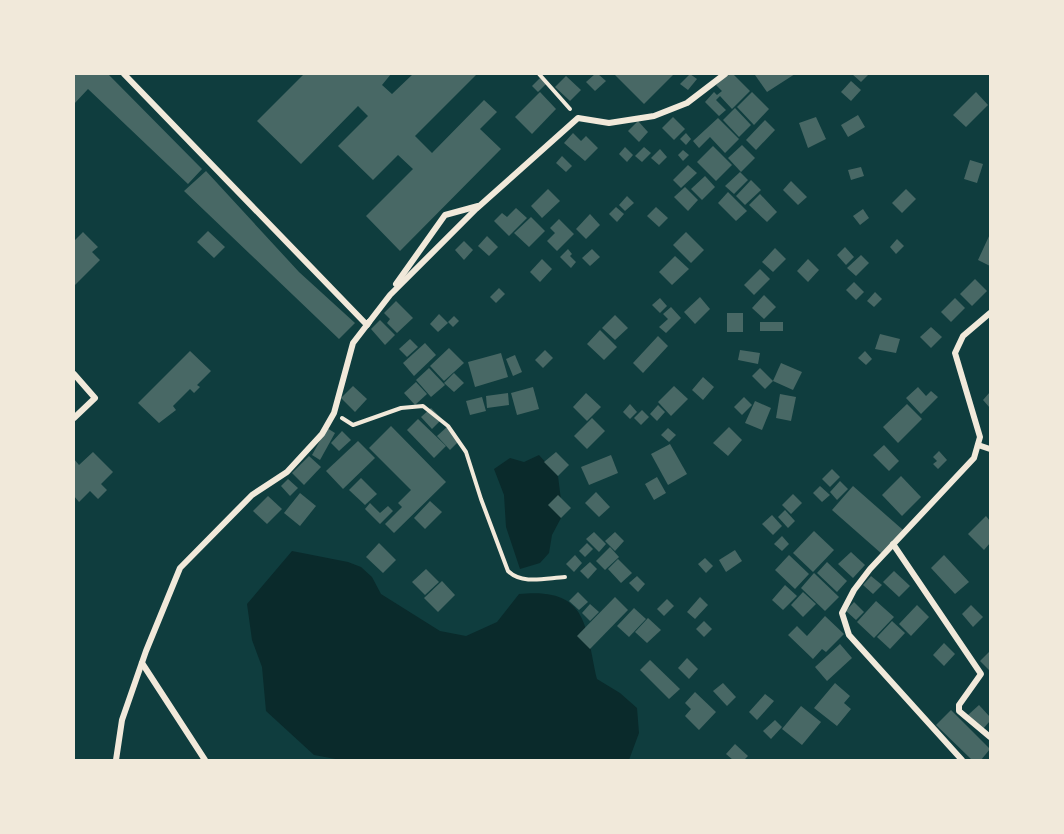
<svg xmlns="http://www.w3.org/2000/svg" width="1064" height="834" viewBox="0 0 1064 834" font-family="'Titillium Web',sans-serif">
<rect width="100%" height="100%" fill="#0f3d3e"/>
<g fill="#0a2a2b">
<path d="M539 455 558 476 562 508 561 518 552 535 549 553 540 563 520 569 506 527 504 495 494 469 510 458 524 462Z"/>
<path d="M292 551 348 562 361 567 372 577 381 594 440 631 466 636 497 622 519 594C588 587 585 625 597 679L620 693 637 708 639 733 629 760H341L314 755 266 711 262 667 252 640 247 604Z"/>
</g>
<g fill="#486865">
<path d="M74 74H108L202 169 188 184 88 89 74 104Z"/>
<path d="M304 74H391L382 85 392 94 413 74H477L415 136 432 153 484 100 497 112 480 129 501 149 400 251 366 216 413 169 398 155 373 180 338 146 368 116 358 106 301 164 257 121Z"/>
<path d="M595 74H598L606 81 595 91 586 82Z"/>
<path d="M614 74H674L644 104Z"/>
<path d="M690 74 697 79 688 90 680 84Z"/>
<path d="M727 74H733L750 91 732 109 720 96 716 100 726 110 719 116 705 102 714 92 717 95 722 91 716 85Z"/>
<path d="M757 74H795L767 92 755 75Z"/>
<path d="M852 74H869L861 82Z"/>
<path d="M566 76 581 90 570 101 555 87Z"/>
<path d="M540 78 546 84 538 92 532 86Z"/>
<path d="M851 81 861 90 851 101 841 92Z"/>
<path d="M540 92 556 109 532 134 515 117Z"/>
<path d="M752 92 769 109 754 125 737 107Z"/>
<path d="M976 92 988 105 966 127 953 115Z"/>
<path d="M735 108 751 125 739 137 723 120Z"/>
<path d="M858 115 865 127 848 137 841 125Z"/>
<path d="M673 117 685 129 674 140 662 128Z"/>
<path d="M816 117 826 139 808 148 799 123Z"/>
<path d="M718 118 739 139 725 153 710 137 699 148 693 141Z"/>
<path d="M765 120 775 130 756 150 746 140Z"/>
<path d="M638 121 648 132 639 142 628 131Z"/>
<path d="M573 133 581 141 586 136 598 148 585 161 564 143Z"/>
<path d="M686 133 691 139 686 145 680 139Z"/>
<path d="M742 145 755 158 741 172 728 158Z"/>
<path d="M713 146 732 165 716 181 697 162Z"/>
<path d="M625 147 633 155 627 162 619 154Z"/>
<path d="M644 147 651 153 642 162 635 156Z"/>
<path d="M660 149 667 157 659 165 651 158Z"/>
<path d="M683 150 689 155 683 161 678 155Z"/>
<path d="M562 156 572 166 566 172 556 163Z"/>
<path d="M970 160 983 164 977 183 964 179Z"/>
<path d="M688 165 697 173 681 188 673 180Z"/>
<path d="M861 167 864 176 851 180 848 170Z"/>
<path d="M206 171 299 272 355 323 339 339 184 191Z"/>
<path d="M740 172 748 180 734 194 725 186Z"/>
<path d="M705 176 715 187 702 200 691 189Z"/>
<path d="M751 180 761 190 745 205 736 196Z"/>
<path d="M791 181 807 197 798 205 783 190Z"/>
<path d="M685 187 698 200 688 211 674 197Z"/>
<path d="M548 189 560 201 542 218 531 206Z"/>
<path d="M906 189 916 199 902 213 892 203Z"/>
<path d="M728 192 747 211 736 221 718 203Z"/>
<path d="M760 194 777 212 767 222 749 205Z"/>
<path d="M627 196 634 203 625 211 619 205Z"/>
<path d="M616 207 624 214 617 222 609 214Z"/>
<path d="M656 207 668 218 659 227 647 216Z"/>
<path d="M516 208 527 218 509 236 494 221 502 213 507 217Z"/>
<path d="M863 209 869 218 860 225 853 216Z"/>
<path d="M590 214 600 225 586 239 576 229Z"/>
<path d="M531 217 545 231 529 247 514 233Z"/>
<path d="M559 219 574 234 557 251 547 241 555 233 550 228Z"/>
<path d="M208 231 225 247 214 258 197 242Z"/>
<path d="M83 232 98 247 92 252 100 260 74 286V241Z"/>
<path d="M686 232 704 250 691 263 673 245Z"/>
<path d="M990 234V266L978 260Z"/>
<path d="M487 236 498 247 489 256 478 246Z"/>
<path d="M897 239 904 246 896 254 890 247Z"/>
<path d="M464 241 473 250 464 260 455 250Z"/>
<path d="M845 247 854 257 846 265 837 255Z"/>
<path d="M775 248 786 259 773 272 762 262Z"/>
<path d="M568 249 572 254 570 256 576 262 571 268 560 257Z"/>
<path d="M592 249 600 257 590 266 582 258Z"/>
<path d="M861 255 869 263 856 276 847 268Z"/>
<path d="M675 256 689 269 672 285 659 272Z"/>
<path d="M542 259 552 269 540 282 530 272Z"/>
<path d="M808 259 819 270 808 282 797 271Z"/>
<path d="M760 269 770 279 754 295 744 285Z"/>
<path d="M975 279 987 291 972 306 960 294Z"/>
<path d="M854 282 864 292 856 300 846 290Z"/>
<path d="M499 288 505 294 496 303 490 297Z"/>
<path d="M875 292 882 299 874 307 867 301Z"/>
<path d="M764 295 776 307 764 319 752 308Z"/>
<path d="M700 297 710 309 695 324 684 312Z"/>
<path d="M660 298 667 306 660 313 652 305Z"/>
<path d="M955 298 965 308 951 322 941 312Z"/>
<path d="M396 301 413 318 397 333 387 323 390 319 384 313Z"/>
<path d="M671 307 681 318 666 333 659 327 668 319 663 314Z"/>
<rect x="727" y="313" width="16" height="19"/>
<path d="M439 314 448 323 438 332 430 324Z"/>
<path d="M615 315 628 328 615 340 602 328Z"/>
<path d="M454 316 459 321 453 327 448 322Z"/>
<path d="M380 320 395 335 385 345 371 329Z"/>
<rect x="760" y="322" width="23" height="9"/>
<path d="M931 327 942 337 931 348 920 337Z"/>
<path d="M600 330 617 347 604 360 587 344Z"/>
<path d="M880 334 900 339 896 353 875 349Z"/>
<path d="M658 336 668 346 643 373 633 363Z"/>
<path d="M410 339 418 347 407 357 399 349Z"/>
<path d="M425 343 436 355 414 376 403 363Z"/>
<path d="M449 348 464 363 444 381 430 366Z"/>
<path d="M545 350 553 358 543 368 535 360Z"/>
<path d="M740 350 760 353 758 364 738 360Z"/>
<path d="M190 351 211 371 197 385 200 387 194 393 190 389 173 406 176 410 159 423 138 403Z"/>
<path d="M865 351 872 359 866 365 858 358Z"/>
<path d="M501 353 508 377 475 387 468 362Z"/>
<path d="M515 355 522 372 513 376 506 359Z"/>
<path d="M781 363 802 372 793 390 773 381Z"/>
<path d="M429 368 445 385 431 397 416 380Z"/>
<path d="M760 368 773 381 765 389 752 376Z"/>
<path d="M454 373 464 383 454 392 444 383Z"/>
<path d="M703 377 714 387 703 400 692 390Z"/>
<path d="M416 382 427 394 415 405 404 393Z"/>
<path d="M353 386 367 399 355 412 341 398Z"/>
<path d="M674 386 688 399 671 416 658 402Z"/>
<path d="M533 387 539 409 517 415 511 393Z"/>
<path d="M918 387 926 396 931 391 938 397 921 414 906 398Z"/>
<path d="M990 392V408L983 400Z"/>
<path d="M508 393 509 405 487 408 486 396Z"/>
<path d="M586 393 601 407 587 421 573 407Z"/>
<path d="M780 394 796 397 791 421 776 418Z"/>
<path d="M482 397 486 411 470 415 466 401Z"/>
<path d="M744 397 752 405 742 415 734 407Z"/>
<path d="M755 401 771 408 762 430 745 423Z"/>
<path d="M630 404 637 412 630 419 623 412Z"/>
<path d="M907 404 922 419 898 443 883 427Z"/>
<path d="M658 405 665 412 657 421 650 414Z"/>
<path d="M431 408 442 419 432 429 421 417Z"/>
<path d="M642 410 649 417 641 425 634 418Z"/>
<path d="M592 418 605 431 587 449 574 436Z"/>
<path d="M418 419 446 446 434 458 407 430Z"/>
<path d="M391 426 446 482 394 533 385 524 402 507 398 503 411 490 369 448Z"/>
<path d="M448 426 460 440 450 450 437 436Z"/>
<path d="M729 427 742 440 728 456 713 443Z"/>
<path d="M327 428 335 433 320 460 312 455Z"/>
<path d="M668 428 676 435 669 442 661 435Z"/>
<path d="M342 431 351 440 339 451 331 443Z"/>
<path d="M358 441 375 458 343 489 326 471Z"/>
<path d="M670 444 687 474 668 485 651 454Z"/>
<path d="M884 445 899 461 889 471 873 455Z"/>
<path d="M939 451 947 460 938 469 933 464 937 461 933 457Z"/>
<path d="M93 452 113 472 101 484 107 490 98 499 90 491 79 502 74 496V459L79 465Z"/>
<path d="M556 452 569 465 558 476 544 462Z"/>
<path d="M611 455 618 473 589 485 581 467Z"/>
<path d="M309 456 321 467 304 485 292 473Z"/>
<path d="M832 469 840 477 830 487 822 479Z"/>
<path d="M901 476 921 497 902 516 882 495Z"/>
<path d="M657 477 666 493 654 500 645 484Z"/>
<path d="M361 478 377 494 365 505 349 490Z"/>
<path d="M288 479 298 488 290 496 281 486Z"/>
<path d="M840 481 848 489 837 500 830 492Z"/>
<path d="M820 486 830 495 822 502 813 493Z"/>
<path d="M853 486 903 530 882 554 832 510Z"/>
<path d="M596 492 610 507 599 517 585 503Z"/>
<path d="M300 493 316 506 300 526 284 513Z"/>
<path d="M793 494 802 503 791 514 782 505Z"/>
<path d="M558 495 571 508 561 518 548 505Z"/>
<path d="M268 496 282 509 267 524 253 511Z"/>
<path d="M430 501 442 512 425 529 414 518Z"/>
<path d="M370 503 380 513 388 506 393 511 380 524 365 509Z"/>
<path d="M785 510 795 521 788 528 778 517Z"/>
<path d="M772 515 782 526 773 535 762 524Z"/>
<path d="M986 516 990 521V543L984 550 968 534Z"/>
<path d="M814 531 834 550 813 572 793 553Z"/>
<path d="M594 532 606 544 599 552 586 539Z"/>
<path d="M615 532 624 541 615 551 605 541Z"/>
<path d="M782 536 789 544 782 551 774 544Z"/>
<path d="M379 543 396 560 383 573 366 557Z"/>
<path d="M587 543 593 549 585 557 579 551Z"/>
<path d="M610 547 619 557 605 570 596 561Z"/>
<path d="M735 550 742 561 726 572 719 560Z"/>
<path d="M851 552 865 565 853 578 838 564Z"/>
<path d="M575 555 582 563 574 572 566 564Z"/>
<path d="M789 555 809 574 795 589 775 570Z"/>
<path d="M944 555 969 582 955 594 931 568Z"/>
<path d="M705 558 713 566 706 573 698 564Z"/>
<path d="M618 559 632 573 621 583 608 569Z"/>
<path d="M590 562 597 569 588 579 580 571Z"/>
<path d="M827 562 847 581 837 592 817 573Z"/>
<path d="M426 569 439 582 425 595 412 582Z"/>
<path d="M894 571 910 586 899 597 883 582Z"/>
<path d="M814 573 839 597 825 611 801 588Z"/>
<path d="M637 576 645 584 638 592 629 583Z"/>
<path d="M871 576 882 585 873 594 863 585Z"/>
<path d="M442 581 455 595 438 612 424 598Z"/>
<path d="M785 585 797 596 783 610 772 600Z"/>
<path d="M578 592 588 602 579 610 569 601Z"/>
<path d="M803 592 816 604 803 617 791 605Z"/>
<path d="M615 597 628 610 590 649 577 636Z"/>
<path d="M700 597 708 605 695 619 687 612Z"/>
<path d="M667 599 674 606 664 616 657 609Z"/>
<path d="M876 601 894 617 874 638 857 622Z"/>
<path d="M854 602 864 612 856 620 846 611Z"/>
<path d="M590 604 599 612 590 621 582 613Z"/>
<path d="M917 605 929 617 911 636 899 624Z"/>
<path d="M971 605 983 617 973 627 962 614Z"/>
<path d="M634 608 646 619 629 637 617 626Z"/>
<path d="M825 616 844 634 826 652 822 649 813 659 788 635 797 626 807 636Z"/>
<path d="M648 618 661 630 647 643 635 632Z"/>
<path d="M704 621 712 629 704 637 696 629Z"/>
<path d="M892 621 905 633 890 649 877 637Z"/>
<path d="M944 643 955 654 944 666 933 655Z"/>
<path d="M840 644 852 658 827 681 815 667Z"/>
<path d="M990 651V671L980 661Z"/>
<path d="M687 658 698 669 689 679 678 668Z"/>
<path d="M650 660 680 689 669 699 640 670Z"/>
<path d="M723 683 736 697 727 706 713 691Z"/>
<path d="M835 683 850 696 844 703 851 709 837 726 814 708Z"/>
<path d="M695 692 716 712 699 730 685 716 691 709 685 703Z"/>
<path d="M765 694 774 701 757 720 749 712Z"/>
<path d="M979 705 990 717V721L982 730 968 715Z"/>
<path d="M801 706 821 722 802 745 782 729Z"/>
<path d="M951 710 990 749 981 760H972L936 725Z"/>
<path d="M775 720 782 727 771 739 763 731Z"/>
<path d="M735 744 748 756 744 760H733L726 754Z"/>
</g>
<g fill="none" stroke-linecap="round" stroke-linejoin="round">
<g stroke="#f1e9da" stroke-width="4">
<path d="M539 74 570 109"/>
<path d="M342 418 353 425 401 408 423 406 448 426 466 452 481 499 508 571C522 585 546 578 565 577"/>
</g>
<g stroke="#f1e9da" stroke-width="6">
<path d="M124 74 367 325 369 322"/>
<path d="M396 284 445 215 478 206"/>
<path d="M74 374 95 398 74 418"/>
<path d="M978 445 990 449"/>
<path d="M893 544 981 674 959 705V711L990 737"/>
<path d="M142 663 205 760"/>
<path d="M116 760 122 720 146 651 180 568 252 495 287 472 322 434 334 413 353 343 390 295 476 209 578 118 609 123 654 116 687 103 725 74"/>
<path d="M962 760 849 635 842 613 854 590 870 569 974 458 980 437 955 353 963 336 990 313"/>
</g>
</g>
<rect width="1064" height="834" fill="none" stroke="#f1e9da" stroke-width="150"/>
</svg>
